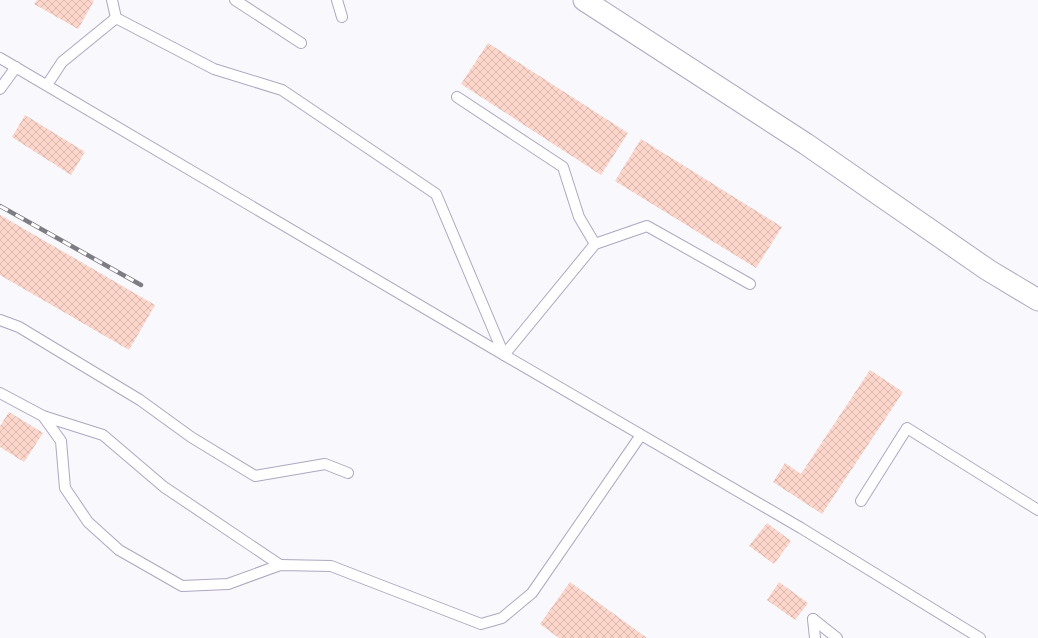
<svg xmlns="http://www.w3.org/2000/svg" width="1038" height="638" viewBox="0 0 1038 638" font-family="Rubik,sans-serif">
<defs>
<pattern id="building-cross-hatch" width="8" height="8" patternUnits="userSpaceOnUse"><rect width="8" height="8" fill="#fdd6cb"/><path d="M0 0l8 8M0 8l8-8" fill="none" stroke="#d8b7ae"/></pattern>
</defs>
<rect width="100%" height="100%" fill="#f9f8fd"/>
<g fill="url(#building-cross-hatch)">
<path d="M37 0H92L94 1 78 29 34 4Z"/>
<path d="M488 43 628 133 601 175 461 84Z"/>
<path d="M25 115 85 152 71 175 12 137Z"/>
<path d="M641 139 782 227 756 268 615 181Z"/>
<path d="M0 215 155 305 129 350 0 275Z"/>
<path d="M870 370 903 392 822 514 773 482 785 463 801 474Z"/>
<path d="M9 412 43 433 24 462 0 447V426Z"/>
<path d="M767 523 791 541 774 564 749 546Z"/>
<path d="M570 582 647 638H559L540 624Z"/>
<path d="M779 582 808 603 795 620 767 600Z"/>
</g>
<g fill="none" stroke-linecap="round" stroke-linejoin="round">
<defs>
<g id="lane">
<path d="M112 0 116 18"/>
<path d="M235 0 301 43"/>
<path d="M337 0 342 17"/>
<path d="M0 58 504 355 801 528 980 638"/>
<path d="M47 85 62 62 116 18 214 69 282 90 436 194 504 355 595 244 647 226 750 284"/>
<path d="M0 89 16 67"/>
<path d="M457 97 563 167 579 217 595 244"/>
<path d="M0 320 19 327 140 400 191 437 255 476 325 464 348 473"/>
<path d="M0 393 43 416 61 441 65 488 88 522 119 550 182 586 228 584 280 565 331 566 481 624 502 618 532 593 641 435"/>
<path d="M43 416 103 435 164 487 280 565"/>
<path d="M861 501 907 428 1038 510"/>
<path d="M813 619 837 638"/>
<path d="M813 619 815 638"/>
</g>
<path id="street" d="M584 0 806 144 988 270 1038 300"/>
</defs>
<use href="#lane" stroke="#aea7c1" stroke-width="12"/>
<use href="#street" stroke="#aea7c1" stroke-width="23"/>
<use href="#lane" stroke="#fff" stroke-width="10"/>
<use href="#street" stroke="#fff" stroke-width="21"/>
<defs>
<path id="rail" d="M0 206 141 285"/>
</defs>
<use href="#rail" stroke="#7f7d84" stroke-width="4.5"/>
<use href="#rail" stroke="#fff" stroke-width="3" stroke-dasharray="9" stroke-linecap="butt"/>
</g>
</svg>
